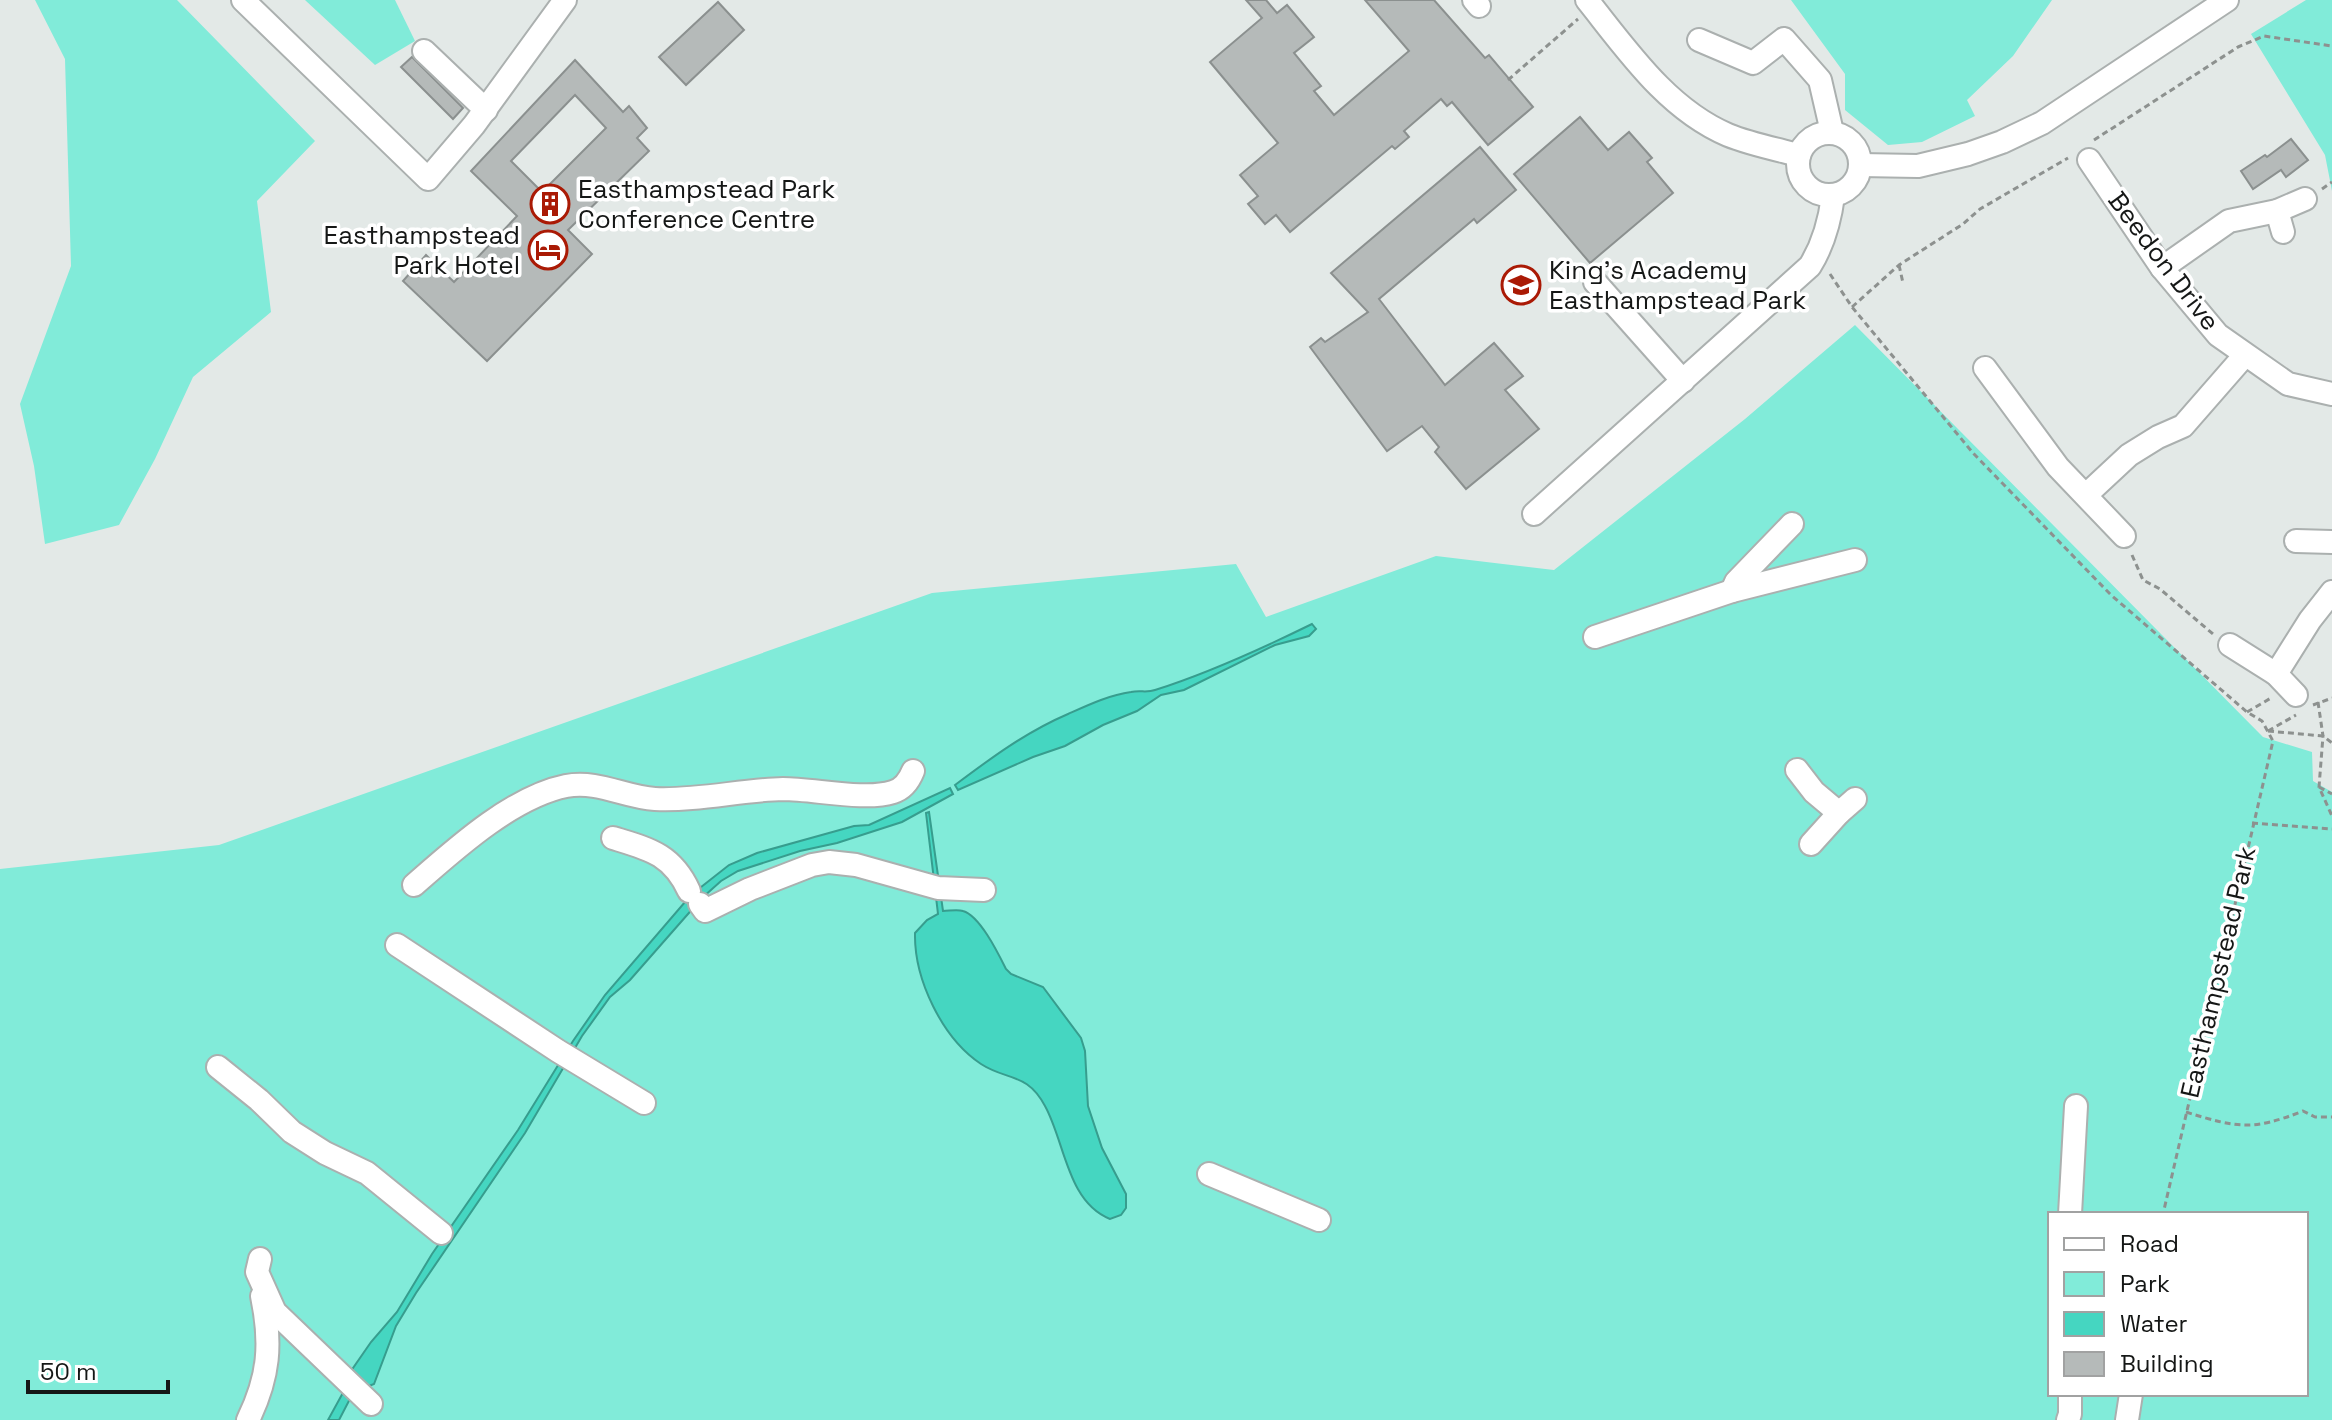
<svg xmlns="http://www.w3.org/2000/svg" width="2332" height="1420" viewBox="0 0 2332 1420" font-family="'Space Grotesk',sans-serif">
<rect width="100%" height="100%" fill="#e3e9e7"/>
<g fill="#81ebd9">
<path d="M35 0H177L315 141 257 201 271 312 193 377 155 459 119 525 45 544 34 466 20 404 71 266 65 59Z"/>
<path d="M305 0H395L415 41 375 65Z"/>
<path d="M1791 0H2052L2013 56 1967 100 1975 116 1922 142 1888 145 1845 110V74Z"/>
<path d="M2306 0H2332V191L2325 155 2251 34Z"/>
<path d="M1855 325 2263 737 2312 752 2313 781 2332 792V1420H2139V1394H2306V1214H2050V1394H2118L2120 1403 2115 1420H0V869L219 845 932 593 1236 564 1266 617 1436 556 1554 570 1745 419Z"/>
</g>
<g fill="#45d6c1" stroke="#379d8e" stroke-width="2">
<path d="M1312 624 1316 629 1309 636 1275 645 1184 690 1161 695 1137 711 1103 725 1065 746 1033 757 958 790 955 785C991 758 1026 732 1068 714 1088 705 1109 695 1131 692 1140 690 1147 693 1155 690 1209 673 1261 649 1312 624Z"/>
<path d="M950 788 953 794 902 822 837 843 800 851 738 871 721 881 702 898 630 980 610 997 582 1036 525 1133 416 1293 396 1326 374 1384 364 1388 351 1371 371 1342 397 1312 432 1254 518 1130 573 1041 605 995 691 895 729 865 757 853 854 826 869 825Z"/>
<path d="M929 812 943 911C949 911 957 909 963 911 980 916 998 953 1006 969L1011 974 1043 987 1081 1038 1085 1051 1088 1106 1102 1148 1126 1194V1208L1121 1215 1110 1219C1067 1202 1065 1142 1045 1106 1027 1072 1007 1081 981 1064 942 1038 914 979 915 933L927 920 938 914 926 813Z"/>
<path d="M345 1389 352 1395 339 1420H328Z"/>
</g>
<g fill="#b5bab9" stroke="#8b908f" stroke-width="2" fill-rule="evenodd">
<path d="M1246 0H1266L1277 13 1287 5 1314 37 1294 53 1321 86 1314 91 1334 115 1409 51 1365 0H1434L1485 58 1489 55 1533 107 1488 145 1452 102 1447 106 1441 99 1404 131 1409 137 1395 149 1392 146 1290 232 1276 215 1265 224 1248 204 1258 196 1240 175 1278 143 1210 62 1262 18Z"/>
<path d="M718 2 744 30 686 85 659 57Z"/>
<path d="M412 57 463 108 453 119 401 67Z"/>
<path d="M575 60 623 112 629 106 647 128 637 138 649 151 568 230 592 254 487 361 403 281 426 255 454 282 517 216 471 171ZM575 95 606 128 542 192 511 161Z"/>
<path d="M1580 117 1608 150 1629 132 1652 158 1647 162 1673 193 1590 263 1514 174Z"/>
<path d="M2291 139 2308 160 2286 177 2281 170 2253 189 2241 171 2265 155 2267 157Z"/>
<path d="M1480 147 1516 190 1477 223 1474 219 1379 299 1445 385 1494 343 1523 376 1505 390 1539 429 1466 489 1435 452 1439 447 1422 426 1387 451 1310 347 1321 338 1325 342 1368 312 1331 273Z"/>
</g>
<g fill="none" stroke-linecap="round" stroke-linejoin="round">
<defs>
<g id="minor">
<path d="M243 0 428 179 474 125 565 0"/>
<path d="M1474 0 1479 6"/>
<path d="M1587 0C1627 50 1667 109 1728 135 1750 144 1775 149 1799 155"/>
<path d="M1699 40 1753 63 1784 39 1820 80 1832 132"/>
<path d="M424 51 486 110"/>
<circle cx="1829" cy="164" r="31"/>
<path d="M2089 160 2162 268 2218 335 2288 384 2332 394"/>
<path d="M1860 165 1918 166 1968 154 2002 142 2042 123 2227 0"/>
<path d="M2277 211 2283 232"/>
<path d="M2162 268 2229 221 2277 211 2305 199"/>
<path d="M1595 282 1683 381"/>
<path d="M1985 368 2058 467 2124 536"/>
<path d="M2086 495 2129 455 2158 437 2183 426 2245 355"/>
<path d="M1534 514 1810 266C1823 245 1830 220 1833 196"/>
<path d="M2296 541 2332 542"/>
<path d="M1732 591 1736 582 1792 524"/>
<path d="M1595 637 1732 591 1855 560"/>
<path d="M2230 645 2276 674 2296 695"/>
<path d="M2276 674 2310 620 2332 592"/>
<path d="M1797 770 1814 792 1839 813 1811 844"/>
<path d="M1839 813 1855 799"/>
<path d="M613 838C649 849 672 854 689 891"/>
<path d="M414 885C455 849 512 797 566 786 598 780 624 797 655 799 698 801 741 790 783 789 814 789 865 801 893 792 903 789 909 781 913 771"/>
<path d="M700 904 705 911 750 889 812 865 829 862 856 865 938 888 984 890"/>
<path d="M397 945 558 1051 644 1103"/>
<path d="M218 1067 259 1100 292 1132 325 1153 367 1173 441 1233"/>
<path d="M1209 1174 1319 1220"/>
<path d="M2070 1214 2076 1106"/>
<path d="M260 1259 257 1272 275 1312 371 1404"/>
<path d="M248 1420C269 1377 272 1344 262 1296"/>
<path d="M2068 1420 2070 1414V1394"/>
<path d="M2127 1420 2131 1394"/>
</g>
</defs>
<use href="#minor" stroke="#abb0af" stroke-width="26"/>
<g stroke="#8d918f" stroke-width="3" stroke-dasharray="6 4" stroke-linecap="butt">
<path d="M1508 80 1578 19"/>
<path d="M2094 140 2238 47 2264 36 2332 46"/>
<path d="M2322 189 2332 182"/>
<path d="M1899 265 1903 283"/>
<path d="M1830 274 1852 307 1973 453 2111 595 2247 712 2262 721 2273 741 2163 1214"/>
<path d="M1852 307 1899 265 1963 224 1980 209 2068 158"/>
<path d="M2132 555 2143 580 2160 589 2213 634"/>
<path d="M2318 702 2323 736 2319 787 2332 816"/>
<path d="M2313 705 2332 698"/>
<path d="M2247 712 2271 698"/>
<path d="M2268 731 2296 715"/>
<path d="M2268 731 2323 736 2332 743"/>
<path d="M2319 787 2332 794"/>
<path d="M2252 823 2332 829"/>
<path d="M2186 1112C2237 1128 2253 1131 2303 1111L2315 1117H2332"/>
</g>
<use href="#minor" stroke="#fff" stroke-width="22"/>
</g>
<defs>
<symbol id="building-ring" viewBox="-11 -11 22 22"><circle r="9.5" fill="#fff" stroke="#aa1a05" stroke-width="1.5"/><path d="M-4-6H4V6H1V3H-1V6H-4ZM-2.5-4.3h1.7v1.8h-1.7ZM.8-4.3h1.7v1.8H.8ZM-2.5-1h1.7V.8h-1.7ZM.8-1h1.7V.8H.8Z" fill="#aa1a05"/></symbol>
<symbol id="hotel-ring" viewBox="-11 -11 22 22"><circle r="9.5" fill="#fff" stroke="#aa1a05" stroke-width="1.5"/><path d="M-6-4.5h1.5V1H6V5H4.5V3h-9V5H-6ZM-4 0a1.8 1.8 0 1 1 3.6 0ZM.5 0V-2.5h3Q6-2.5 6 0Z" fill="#aa1a05"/></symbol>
<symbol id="school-ring" viewBox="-11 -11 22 22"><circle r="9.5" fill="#fff" stroke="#aa1a05" stroke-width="1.5"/><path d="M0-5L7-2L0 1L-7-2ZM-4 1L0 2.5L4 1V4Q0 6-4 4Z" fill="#aa1a05"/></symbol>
</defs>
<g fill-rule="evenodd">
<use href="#building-ring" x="528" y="182" width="44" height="44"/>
<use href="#hotel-ring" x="526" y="228" width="44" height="44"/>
<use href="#school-ring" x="1499" y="263" width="44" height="44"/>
</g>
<g text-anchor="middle" stroke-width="7" stroke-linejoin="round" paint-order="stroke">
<g font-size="26" fill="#151716" stroke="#fff" text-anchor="start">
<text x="578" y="198">Easthampstead Park<tspan x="578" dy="30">Conference Centre</tspan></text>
<text x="520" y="244" text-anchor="end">Easthampstead<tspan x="520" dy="30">Park Hotel</tspan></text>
<text x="1549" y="279">King's Academy<tspan x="1549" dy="30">Easthampstead Park</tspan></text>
</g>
<g font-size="26" fill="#151716" stroke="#fff">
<text transform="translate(2164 261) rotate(53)" y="9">Beedon Drive</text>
<text transform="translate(2218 972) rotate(-77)" y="9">Easthampstead Park</text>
</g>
</g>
<rect x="2048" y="1212" width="260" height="184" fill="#ffffff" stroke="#a1a2a2" stroke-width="2"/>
<rect x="2064" y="1238" width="40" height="12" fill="#ffffff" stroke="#a1a2a2" stroke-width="2"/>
<text x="2120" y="1252" font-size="24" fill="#151716">Road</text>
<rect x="2064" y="1272" width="40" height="24" fill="#81ebd9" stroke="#a1a2a2" stroke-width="2"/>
<text x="2120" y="1292" font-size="24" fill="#151716">Park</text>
<rect x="2064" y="1312" width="40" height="24" fill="#45d6c1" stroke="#a1a2a2" stroke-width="2"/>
<text x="2120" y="1332" font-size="24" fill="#151716">Water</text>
<rect x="2064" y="1352" width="40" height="24" fill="#b5bab9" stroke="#a1a2a2" stroke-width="2"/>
<text x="2120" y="1372" font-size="24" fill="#151716">Building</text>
<path d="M28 1380v12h140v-12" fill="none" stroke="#151716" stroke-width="4"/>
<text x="40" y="1380" font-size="24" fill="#151716" stroke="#ffffff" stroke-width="6" paint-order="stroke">50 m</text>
</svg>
